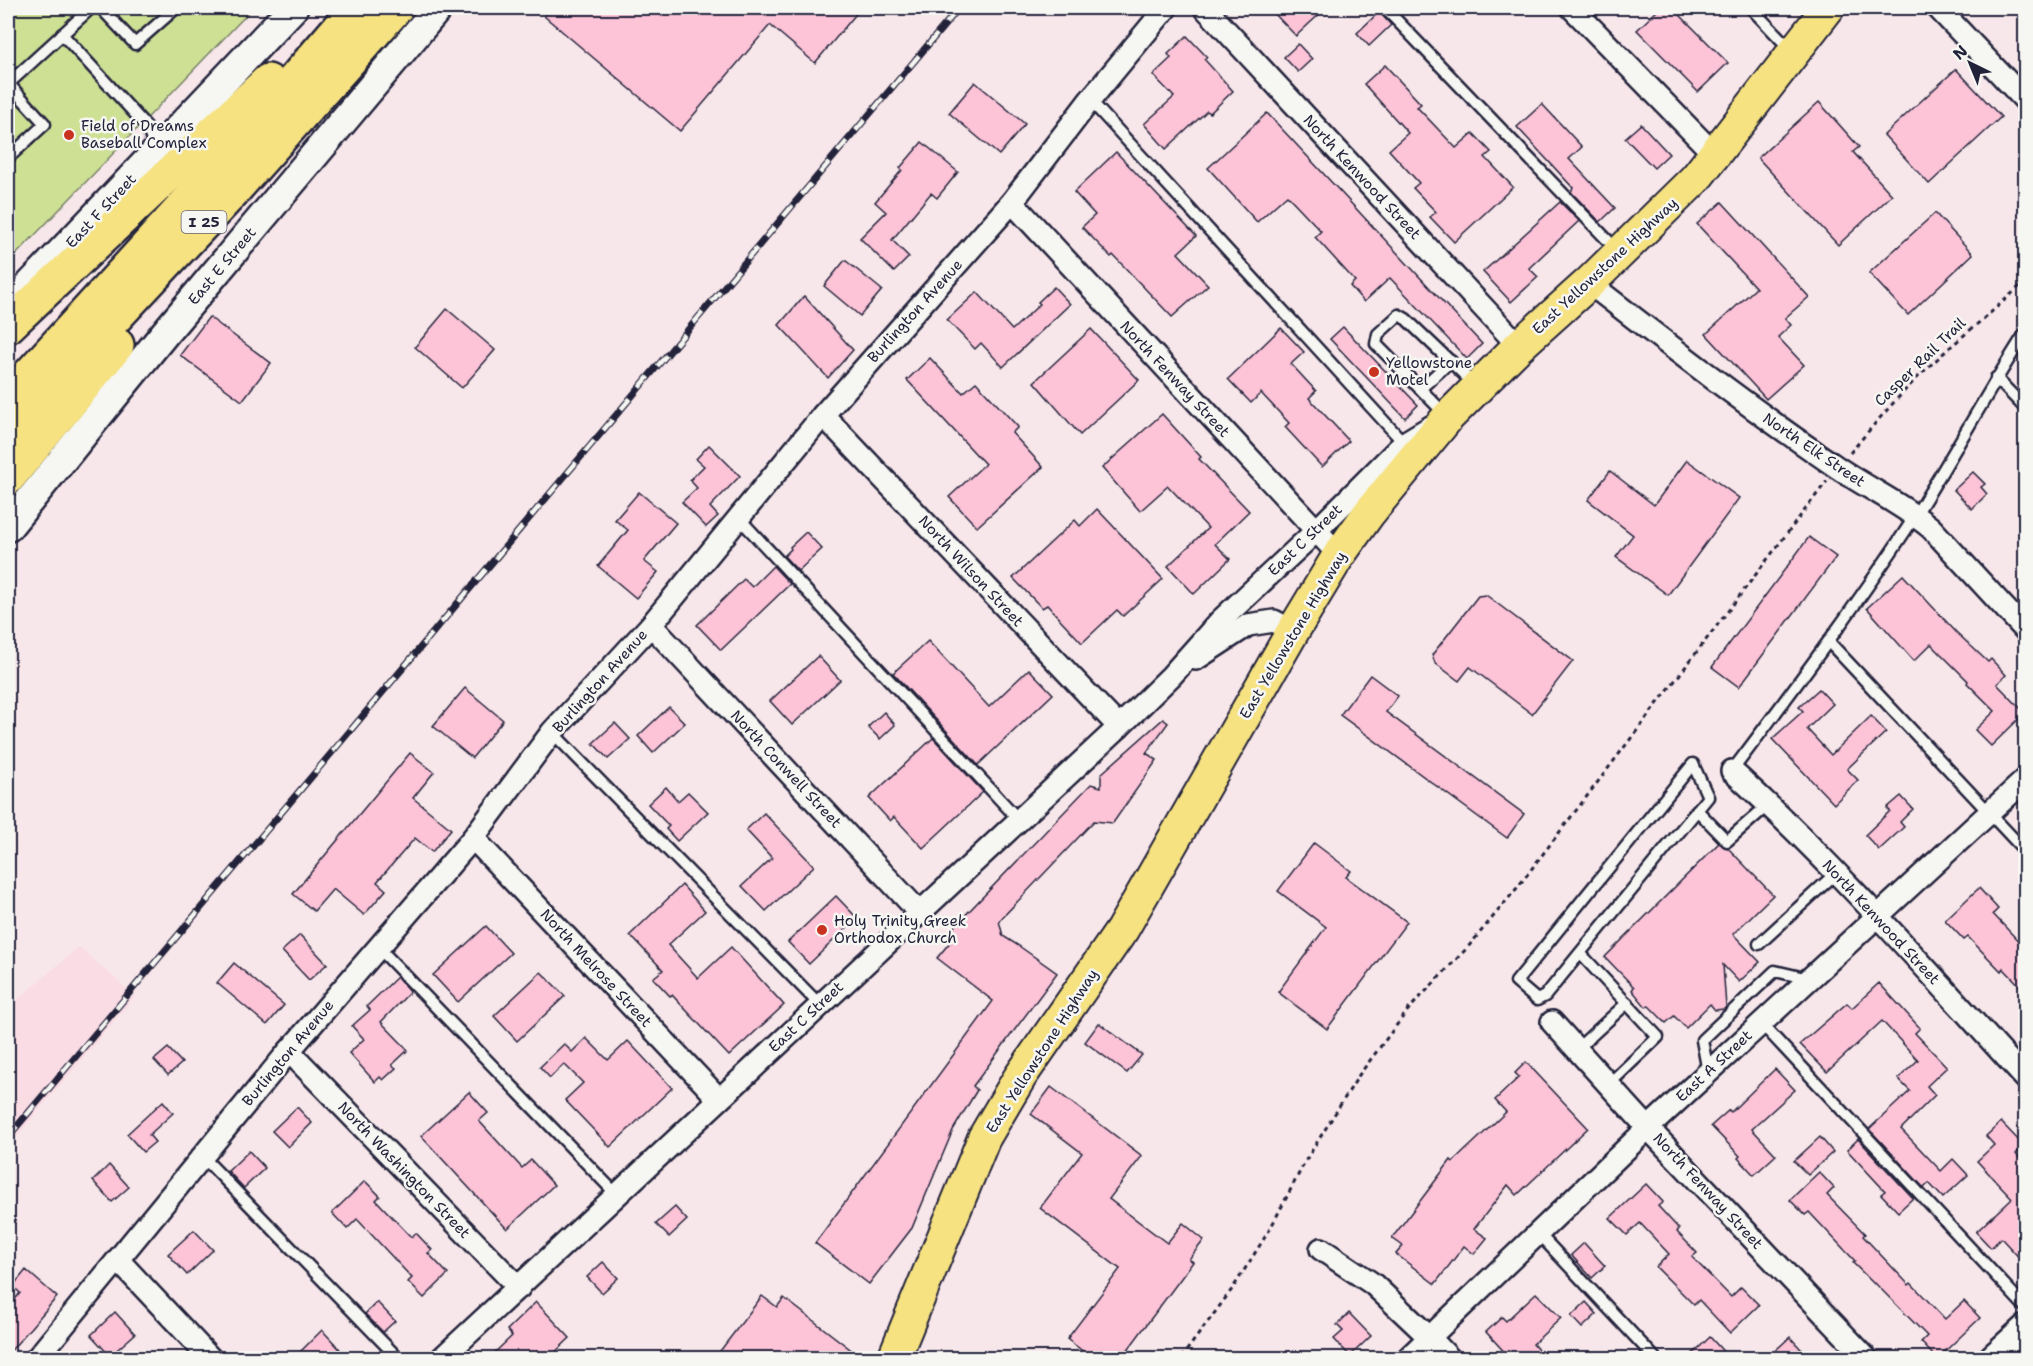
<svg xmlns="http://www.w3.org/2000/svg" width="2033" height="1366" viewBox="0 0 2033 1366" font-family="'Shantell Sans',sans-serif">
<rect width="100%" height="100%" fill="#f8e7ea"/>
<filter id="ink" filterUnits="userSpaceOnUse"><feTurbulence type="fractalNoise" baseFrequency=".0167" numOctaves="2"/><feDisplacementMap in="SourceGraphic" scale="12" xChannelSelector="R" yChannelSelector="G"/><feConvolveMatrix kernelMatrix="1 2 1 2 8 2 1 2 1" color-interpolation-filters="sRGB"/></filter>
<g filter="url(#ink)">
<path fill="#fadce4" d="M79 947 135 996 8 1147V1008Z"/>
<path fill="#cde094" stroke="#788168" stroke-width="1.5" d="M8 8H253L8 263Z"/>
<g fill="#fdc3d7" stroke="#22223b" stroke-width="1.5">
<path d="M552 8H861L815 63 770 25 680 131 544 16Z"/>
<path d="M1269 8H1326L1296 36Z"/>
<path d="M1660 8H1673L1728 63 1698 92 1637 30Z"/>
<path d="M1379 12 1391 25 1369 46 1357 33Z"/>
<path d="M1187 36 1207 57 1204 59 1233 91 1210 113 1207 111 1166 149 1144 124 1174 97 1153 75 1171 58 1168 54Z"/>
<path d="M1298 44 1312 59 1298 72 1284 57Z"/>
<path d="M1385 65 1421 104 1417 107 1456 148 1473 133 1491 152 1485 157 1513 187 1454 242 1430 217 1436 212 1413 188 1419 183 1389 150 1408 133 1364 84Z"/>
<path d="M1956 69 2001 117 1929 184 1884 135Z"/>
<path d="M975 82 1025 124 999 155 949 113Z"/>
<path d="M1819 102 1859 147 1853 152 1892 195 1838 245 1758 158Z"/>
<path d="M1542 104 1582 147 1569 159 1615 208 1600 222 1571 192 1573 188 1517 127Z"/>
<path d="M1267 113 1482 344 1467 359 1390 278 1364 302 1350 286 1355 281 1315 237 1321 231 1287 195 1257 222 1208 168Z"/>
<path d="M1641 124 1669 154 1654 168 1625 138Z"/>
<path d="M922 142 958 172 937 198 931 193 892 240 909 257 894 272 860 238 886 212 875 202 902 170 900 168Z"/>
<path d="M1116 152 1196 236 1178 253 1208 285 1172 317 1113 255 1111 257 1082 227 1095 215 1074 192Z"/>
<path d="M1560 202 1579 221 1529 268 1538 277 1511 302 1483 272Z"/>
<path d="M1722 202 1809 297 1785 318 1791 325 1778 337 1804 365 1766 399 1706 334 1756 288 1697 224Z"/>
<path d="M1935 213 1973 254 1908 315 1869 273Z"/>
<path d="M845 260 882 290 860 316 824 286Z"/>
<path d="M1054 287 1070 304 1003 367 981 343 975 349 947 320 977 292 1012 330 1040 304 1038 302Z"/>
<path d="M804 296 853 350 828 378 779 325Z"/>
<path d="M447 309 495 350 462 388 415 347Z"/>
<path d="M209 317 271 363 242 401 180 355Z"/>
<path d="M1343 327 1418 405 1405 418 1330 339Z"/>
<path d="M1281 328 1304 352 1291 364 1316 391 1309 398 1349 441 1322 467 1285 427 1289 423 1261 393 1251 403 1228 379Z"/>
<path d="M1091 329 1139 380 1080 435 1034 382Z"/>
<path d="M930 358 963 393 976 382 1018 427 1012 433 1043 467 977 527 949 497 985 464 907 380Z"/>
<path d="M1162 414 1201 457 1199 459 1249 511 1215 544 1230 559 1194 594 1168 566 1208 528 1168 486 1140 511 1102 468Z"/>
<path d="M709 445 740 476 710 507 718 516 706 527 682 502 697 488 690 480 704 466 696 459Z"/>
<path d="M1687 460 1739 498 1668 595 1616 557 1633 535 1588 500 1610 471 1654 505Z"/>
<path d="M1973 472 1985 484 1981 487 1987 494 1972 509 1954 490Z"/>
<path d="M639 492 676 523 644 561 658 572 636 598 598 566 628 530 615 520Z"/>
<path d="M1097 509 1163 579 1123 616 1117 610 1082 643 1047 605 1042 608 1013 578 1075 520 1080 526Z"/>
<path d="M806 532 822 549 798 571 784 556 791 549 790 547Z"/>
<path d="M1809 537 1836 557 1739 687 1712 667Z"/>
<path d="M773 566 790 584 721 650 697 625 744 579 752 587Z"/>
<path d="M1903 575 1956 632 1988 662 1991 659 2006 675 1997 684 2025 713 1991 746 1975 730 1995 711 1967 683 1968 681 1931 644 1914 661 1867 608Z"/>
<path d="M1486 595 1573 661 1532 714 1470 667 1459 681 1435 663 1432 655 1478 596Z"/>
<path d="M928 641 989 707 1029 669 1053 694 978 765 893 673Z"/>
<path d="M818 656 840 680 792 725 770 701Z"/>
<path d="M1370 675 1398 696 1386 712 1524 814 1507 838 1340 715Z"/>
<path d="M465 688 503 720 472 758 433 726Z"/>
<path d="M1819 689 1833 704 1807 729 1831 755 1871 716 1886 732 1847 769 1858 780 1834 804 1772 739 1803 711 1799 707Z"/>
<path d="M669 707 685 723 653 753 638 736Z"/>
<path d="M884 712 895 725 880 739 868 727Z"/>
<path d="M1163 719 1168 723 1146 753 1157 760 1113 823 1094 821 999 921 1003 936 1019 946 1057 973 973 1086 977 1090 953 1130 912 1228 869 1284 815 1243 993 1001 937 958 956 935 951 930 1091 784 1101 787V774Z"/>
<path d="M615 723 630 739 608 759 593 743Z"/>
<path d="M933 738 983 792 923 848 894 817 890 821 869 798Z"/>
<path d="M410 753 434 772 413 798 451 829 432 852 415 838 377 882 386 890 364 915 333 889 314 911 293 894Z"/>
<path d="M666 787 678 801 688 792 708 812 677 841 666 829 669 826 648 804Z"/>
<path d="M1901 796 1913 809 1900 822 1904 827 1879 850 1865 835 1890 811 1887 808Z"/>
<path d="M764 813 814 866 766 911 742 886 772 858 746 830Z"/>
<path d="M1314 843 1351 871 1346 877 1407 922 1327 1029 1278 992 1326 927 1278 891Z"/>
<path d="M1719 843 1728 848 1773 895 1733 934 1760 962 1739 982 1723 965 1726 1007 1724 1009 1715 1010 1710 1004 1686 1028 1674 1016 1666 1023 1649 1006 1646 1007 1632 990 1634 987 1605 957Z"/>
<path d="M682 885 705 911 668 945 698 978 731 947 784 1005 729 1056 672 995 670 996 653 978 663 970 630 935Z"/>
<path d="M1979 888 1998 909 1993 914 2025 948V991L2003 968 2001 971 1968 937 1964 940 1945 920Z"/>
<path d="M836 896 857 918 809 964 788 942Z"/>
<path d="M486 926 511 953 458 1002 433 975Z"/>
<path d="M300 935 327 964 309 980 282 951Z"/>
<path d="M234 963 284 1005 267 1025 217 983Z"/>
<path d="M541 972 565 996 517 1041 494 1016Z"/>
<path d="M397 977 410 992 381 1022 408 1050 392 1065 396 1068 383 1080 380 1077 375 1082 349 1053 364 1039 352 1026 370 1010 367 1006Z"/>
<path d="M1879 983 1920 1028 1915 1033 1947 1067 1927 1086 1935 1095 1901 1129 1941 1171 1953 1159 1968 1175 1943 1198 1929 1183 1924 1188 1869 1129 1910 1091 1898 1079 1918 1060 1882 1021 1827 1072 1800 1044 1847 1003 1852 1008Z"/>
<path d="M1099 1023 1142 1055 1127 1073 1085 1042Z"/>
<path d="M586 1038 608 1060 628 1041 672 1088 610 1147 565 1100 583 1083 564 1064 550 1078 540 1067 564 1044 572 1052Z"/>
<path d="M168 1048 182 1063 168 1075 154 1060Z"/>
<path d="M1526 1062 1588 1128 1517 1195 1508 1185 1474 1229 1487 1238 1474 1254 1464 1246 1435 1284 1396 1254 1403 1246 1392 1238 1451 1160 1453 1162 1506 1112 1495 1100 1519 1077 1515 1073Z"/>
<path d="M1775 1069 1795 1090 1752 1129 1776 1155 1754 1175 1738 1158 1740 1156 1711 1126 1729 1110 1731 1112Z"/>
<path d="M1051 1087 1142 1156 1109 1199 1167 1243 1183 1223 1204 1240 1189 1259 1193 1262 1121 1359H1093L1067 1339 1120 1269 1040 1208 1082 1153 1031 1114Z"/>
<path d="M469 1092 488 1113 479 1121 522 1168 531 1160 554 1185 507 1229 421 1136Z"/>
<path d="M163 1101 173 1113 149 1135 155 1142 143 1152 127 1134Z"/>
<path d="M297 1107 312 1123 288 1147 272 1131Z"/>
<path d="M2001 1122 2024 1146 2016 1154 2025 1164V1264L2001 1238 1991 1248 1976 1232 2012 1198 1977 1161 1994 1145 1986 1136Z"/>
<path d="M1820 1137 1833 1152 1808 1175 1794 1161Z"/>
<path d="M1858 1139 1913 1198 1898 1212 1881 1194 1885 1191 1847 1150Z"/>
<path d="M249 1151 265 1168 244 1188 228 1171Z"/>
<path d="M109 1165 129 1187 112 1202 93 1181Z"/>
<path d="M1819 1172 1834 1188 1827 1195 1865 1234 1863 1236 1909 1285 1911 1283 1945 1319 1964 1301 1980 1318 1937 1359 1921 1342 1927 1336 1875 1283 1874 1284 1853 1263 1855 1261 1809 1212 1805 1215 1790 1200Z"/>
<path d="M365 1181 380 1196 376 1200 411 1237 416 1233 432 1250 428 1253 448 1274 424 1298 408 1282 412 1278 357 1219 347 1229 332 1213Z"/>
<path d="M1646 1184 1663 1202 1658 1206 1679 1229 1677 1232 1697 1253 1692 1257 1731 1297 1741 1287 1759 1305 1730 1333 1699 1300 1694 1305 1656 1267 1669 1254 1640 1223 1627 1235 1610 1218Z"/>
<path d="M675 1207 687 1220 669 1237 656 1224Z"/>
<path d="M194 1230 213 1250 187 1275 168 1254Z"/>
<path d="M1584 1243 1605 1266 1592 1278 1571 1255Z"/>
<path d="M603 1262 618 1278 602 1293 587 1277Z"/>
<path d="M26 1270 57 1297 8 1354V1308L20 1293 13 1286Z"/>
<path d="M1536 1293 1561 1318 1533 1344 1546 1359H1511L1486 1332 1502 1317 1506 1321Z"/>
<path d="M762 1296 777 1307 784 1298 863 1359H714Z"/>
<path d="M377 1302 395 1321 383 1332 365 1314Z"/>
<path d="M536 1302 570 1338 548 1359H488L512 1336 507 1330Z"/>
<path d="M1586 1302 1597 1314 1582 1328 1571 1316Z"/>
<path d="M115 1312 135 1334 110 1356 91 1335Z"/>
<path d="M1349 1313 1371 1336 1350 1356 1334 1339 1343 1331 1337 1325Z"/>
<path d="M322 1330 349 1359H293Z"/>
<path d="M1710 1337 1730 1359H1687Z"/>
<path d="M1790 1337 1810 1359H1766Z"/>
</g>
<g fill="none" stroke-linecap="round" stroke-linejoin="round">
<defs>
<g id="lane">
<path d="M101 8 135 44 176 8"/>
<path d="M1385 8 1617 250"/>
<path d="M1751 8 1792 51"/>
<path d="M62 34 147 127 153 143 152 150"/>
<path d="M8 84 91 8"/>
<path d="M1090 100 1404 443"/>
<path d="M8 158 45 124 8 83"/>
<path d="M1996 378 2026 409"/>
<path d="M1420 389 1451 361"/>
<path d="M1446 415 1376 344 1378 334 1399 315 1406 319 1476 386"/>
<path d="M738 517 1018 819"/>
<path d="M1829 642 2026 852"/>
<path d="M552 732 819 1004"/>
<path d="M1732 771C1795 687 1858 604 1915 516 1953 456 1987 392 2026 332"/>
<path d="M1697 810 1727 841 1769 804"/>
<path d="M1759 944 1836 873"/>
<path d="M378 947 617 1195"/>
<path d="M1580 953 1545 996 1537 1000 1516 982 1693 764 1708 797 1580 953 1658 1037 1609 1084"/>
<path d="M1761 1023 2026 1308"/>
<path d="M1577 1049 1627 1003"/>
<path d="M1708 1072 1702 1040 1775 971 1809 979"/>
<path d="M202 1156 398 1358"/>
<path d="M1538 1233 1655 1358"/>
</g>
<g id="street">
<path d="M1205 8 1519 346"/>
<path d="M1572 8 1715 155"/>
<path d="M1938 8 2026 101"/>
<path d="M1012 202 1339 555"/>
<path d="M1589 283C1670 346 1751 409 1835 466 1867 488 1902 504 1931 528L2026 631"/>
<path d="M823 415 1119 727"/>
<path d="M651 625 920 913"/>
<path d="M1196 659 1248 625 1274 621 1293 631"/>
<path d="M1732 771C1837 866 1930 974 2026 1079"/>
<path d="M473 838 719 1099"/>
<path d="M1552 1022 1648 1128 1866 1358"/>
<path d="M289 1051 519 1288"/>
<path d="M1321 1249 1373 1284 1430 1338 1449 1358"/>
<path d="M119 1261 210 1358"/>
<path d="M37 1358 289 1051 473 838 552 732 651 625 823 415 1012 202 1090 100 1166 8"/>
<path d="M442 1358 1119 727 1171 676 1220 621 1315 532 1404 443 1432 426"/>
<path d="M1408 1358 1648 1128 2026 779"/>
</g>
<g id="secondary">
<path d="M28 287 293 8"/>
<path d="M8 527 165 333 438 8"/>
<path d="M1994 1358 2026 1329"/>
</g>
<path id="primary" d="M894 1358 984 1138 1020 1077 1122 930 1293 631 1339 555 1369 513 1448 417 1519 346 1589 283 1696 178 1828 8"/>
<g id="highway">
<path d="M8 326 268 81"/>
<path d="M8 398 206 182 356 8"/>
<path d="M8 432 227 198 396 8"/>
<path d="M8 478 117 345"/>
</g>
</defs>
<use href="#lane" stroke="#22223b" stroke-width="15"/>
<use href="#street" stroke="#22223b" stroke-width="26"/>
<use href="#secondary" stroke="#22223b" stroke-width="33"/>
<use href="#primary" stroke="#22223b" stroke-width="36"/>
<use href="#highway" stroke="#22223b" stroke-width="38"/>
<g stroke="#22223b" stroke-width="3" stroke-dasharray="4.5 4.5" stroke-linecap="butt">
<path d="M1850 453C1877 421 1904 389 1935 361 1965 333 1997 309 2026 280"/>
<path d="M1181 1358 1233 1288 1270 1229 1306 1160 1359 1075 1408 1010 1468 947 1517 888 1827 481"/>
</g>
<use href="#lane" stroke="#f6f6f2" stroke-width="10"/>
<use href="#street" stroke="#f6f6f2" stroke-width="21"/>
<use href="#secondary" stroke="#f6f6f2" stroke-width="28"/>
<use href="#primary" stroke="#f6e281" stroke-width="32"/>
<use href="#highway" stroke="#f6e281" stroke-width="33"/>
<defs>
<path id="rail" d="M8 1137 959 8"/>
</defs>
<use href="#rail" stroke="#22223b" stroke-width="7"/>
<use href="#rail" stroke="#f6f6f2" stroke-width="4.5" stroke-dasharray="14" stroke-linecap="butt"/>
</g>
</g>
<g fill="#c8321e" stroke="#f6f6f2" stroke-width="2">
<circle cx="69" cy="135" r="6"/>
<circle cx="1374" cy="372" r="6"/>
<circle cx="822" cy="930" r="6"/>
</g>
<g text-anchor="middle" stroke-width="5" stroke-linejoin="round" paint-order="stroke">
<rect fill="#f6f6f2" stroke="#626272" stroke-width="1.5" x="181.5" y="211" width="45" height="22" rx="4.5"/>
<g font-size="14" font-weight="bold" fill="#22223b">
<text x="204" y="227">I 25</text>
</g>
<g font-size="15" fill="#22223b" stroke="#f6f6f2" text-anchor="start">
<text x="81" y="131">Field of Dreams<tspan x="81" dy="17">Baseball Complex</tspan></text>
<text x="1386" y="368">Yellowstone<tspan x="1386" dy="17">Motel</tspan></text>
<text x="834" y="926">Holy Trinity Greek<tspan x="834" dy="17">Orthodox Church</tspan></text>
</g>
<g font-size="15" fill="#22223b" stroke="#f6f6f2">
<text transform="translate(1362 177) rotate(47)" y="5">North Kenwood Street</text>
<text transform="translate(101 211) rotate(-47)" y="5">East F Street</text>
<text transform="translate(222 266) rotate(-50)" y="5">East E Street</text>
<text transform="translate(1605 266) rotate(-43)" y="5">East Yellowstone Highway</text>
<text transform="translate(915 311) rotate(-48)" y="5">Burlington Avenue</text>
<text transform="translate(1920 362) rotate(-44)" y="5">Casper Rail Trail</text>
<text transform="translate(1175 379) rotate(47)" y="5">North Fenway Street</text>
<text transform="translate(1814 450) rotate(34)" y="5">North Elk Street</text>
<text transform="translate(1305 540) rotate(-44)" y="5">East C Street</text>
<text transform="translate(971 571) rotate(47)" y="5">North Wilson Street</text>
<text transform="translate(1293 635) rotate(-59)" y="5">East Yellowstone Highway</text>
<text transform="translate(600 681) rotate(-48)" y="5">Burlington Avenue</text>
<text transform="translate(786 769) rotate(47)" y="5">North Conwell Street</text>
<text transform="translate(1881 922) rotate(47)" y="5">North Kenwood Street</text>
<text transform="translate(596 968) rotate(47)" y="5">North Melrose Street</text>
<text transform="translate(806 1017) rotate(-43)" y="5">East C Street</text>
<text transform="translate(1042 1051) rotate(-57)" y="5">East Yellowstone Highway</text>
<text transform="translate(288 1053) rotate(-50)" y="5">Burlington Avenue</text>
<text transform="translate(1714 1066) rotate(-43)" y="5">East A Street</text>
<text transform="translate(404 1170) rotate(46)" y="5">North Washington Street</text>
<text transform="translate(1708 1191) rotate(47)" y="5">North Fenway Street</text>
</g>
</g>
<rect width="2033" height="1366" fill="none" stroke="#f6f6f2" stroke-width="30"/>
<rect x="15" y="15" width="2003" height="1336" fill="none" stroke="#22223b" stroke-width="2" filter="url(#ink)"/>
<g transform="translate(1970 63) rotate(317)" stroke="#f6f6f2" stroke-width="4.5" paint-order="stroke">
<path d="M0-4.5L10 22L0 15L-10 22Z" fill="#22223b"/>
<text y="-9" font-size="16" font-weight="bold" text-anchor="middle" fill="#22223b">N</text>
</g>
</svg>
